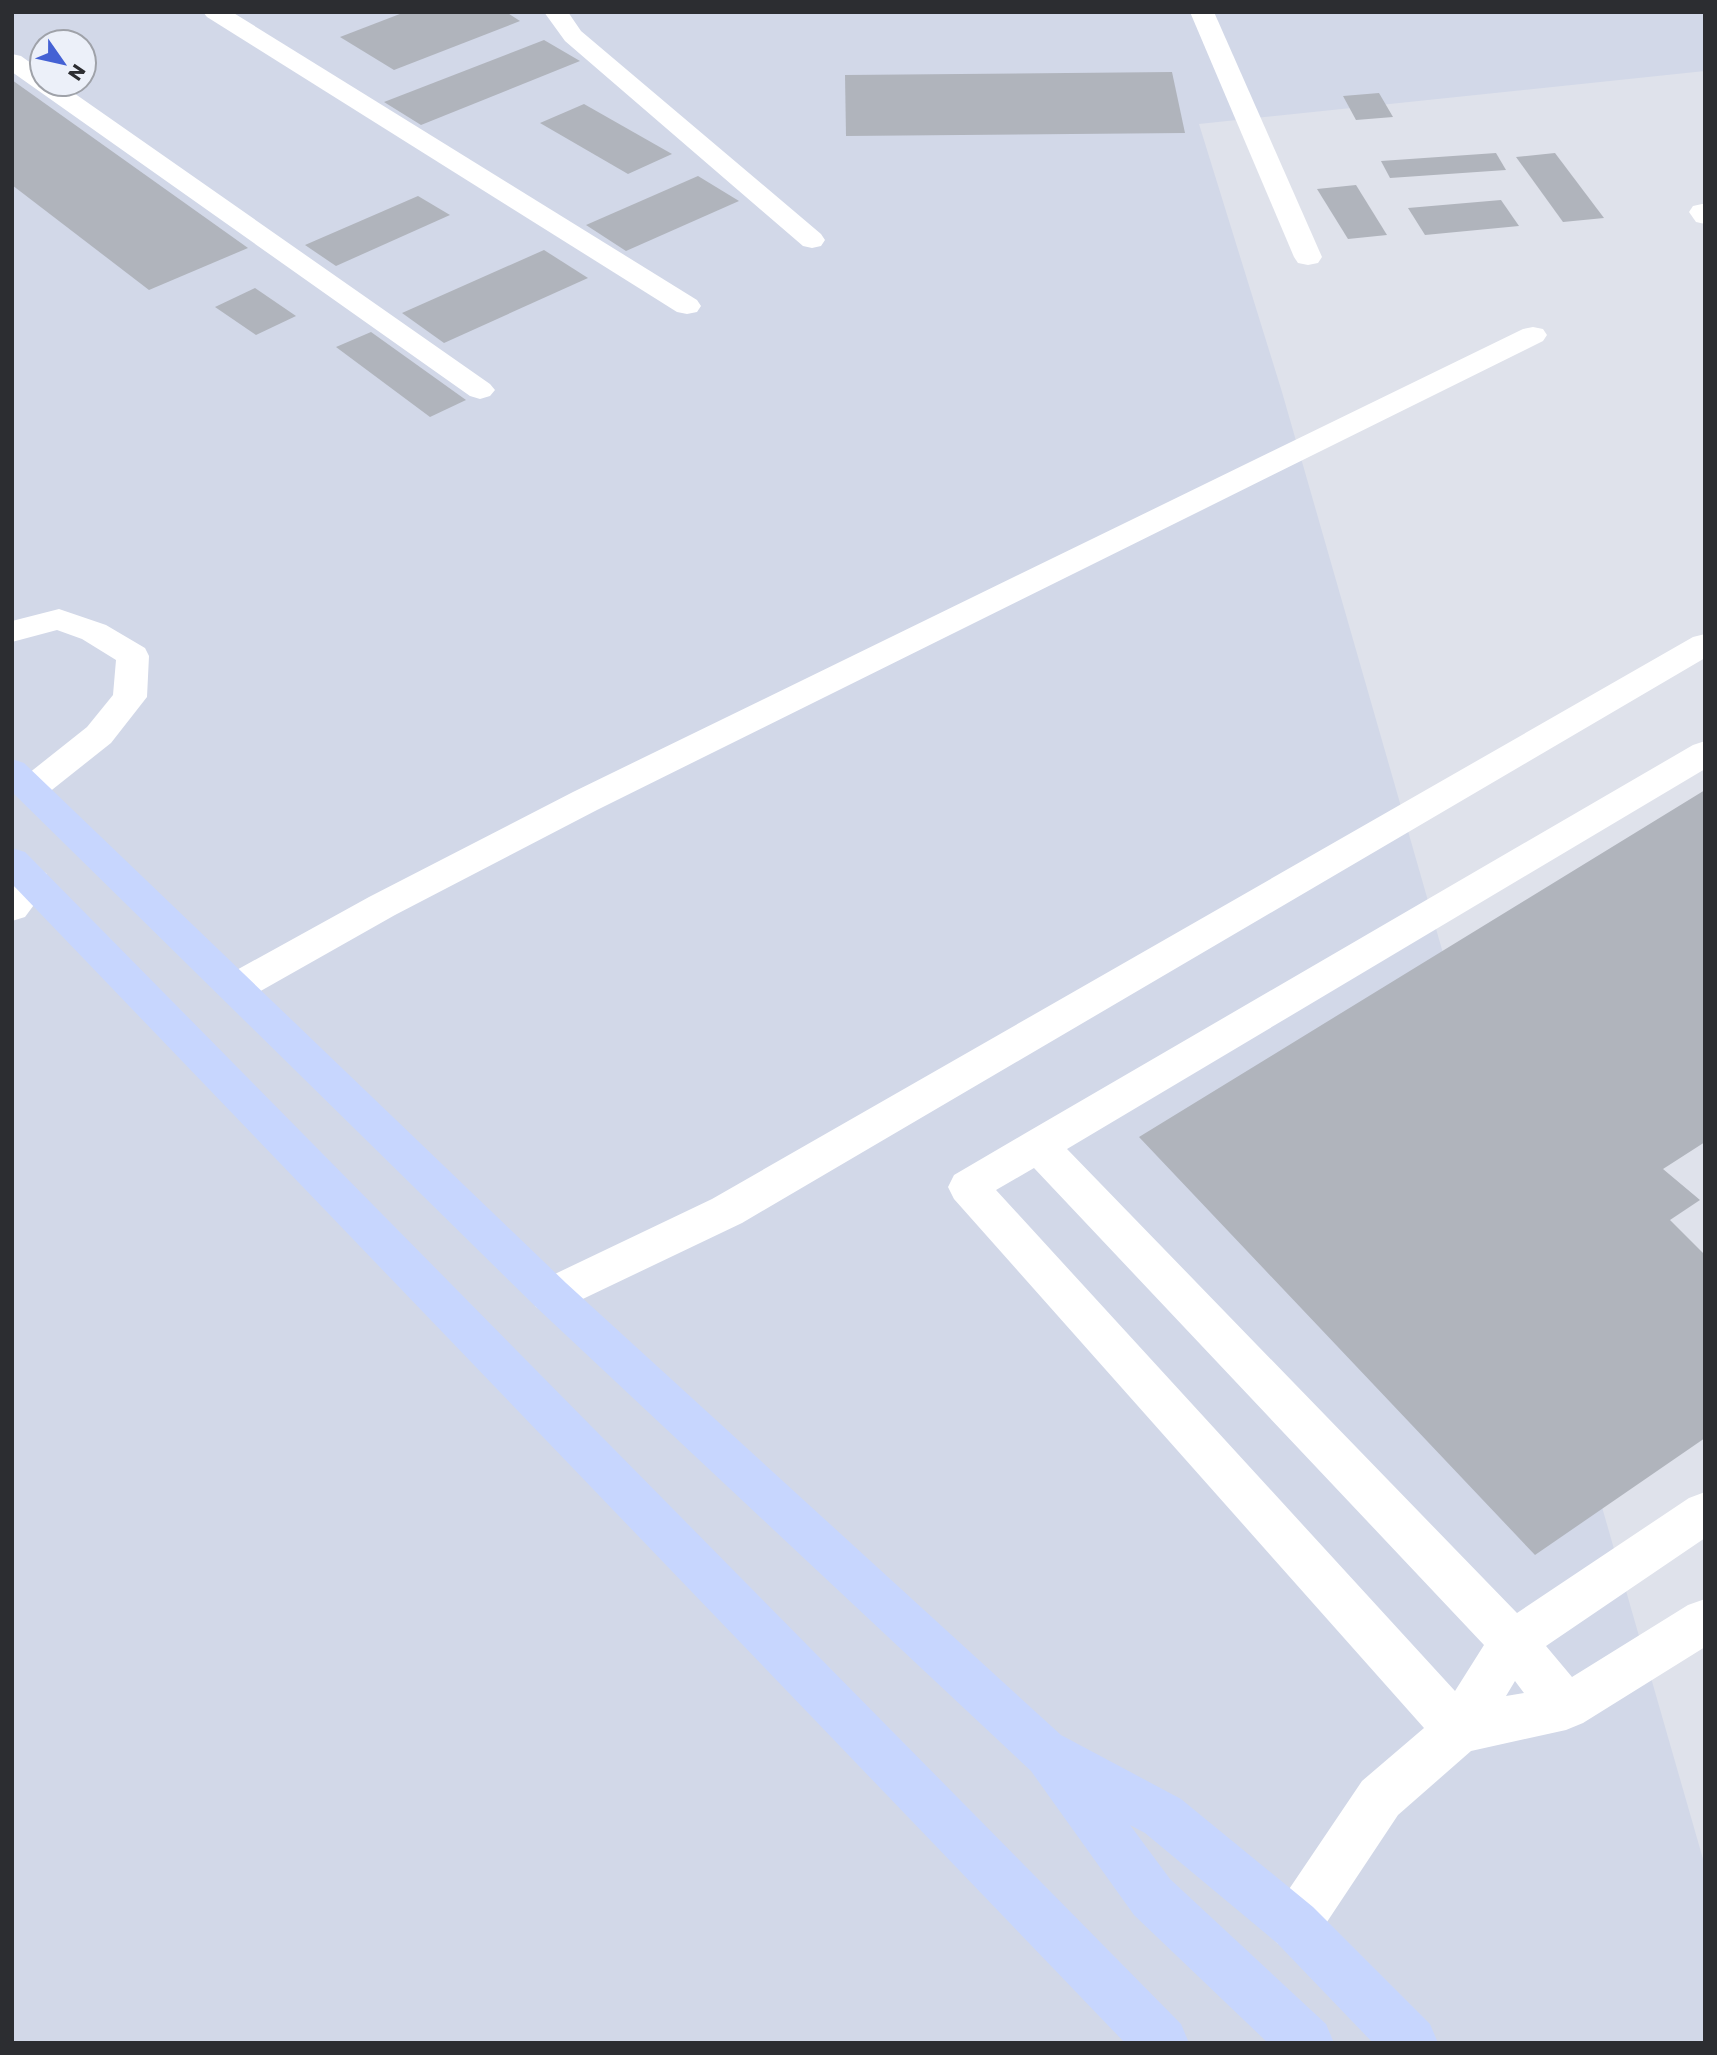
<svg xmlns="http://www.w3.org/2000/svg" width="1717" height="2055" viewBox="0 0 1717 2055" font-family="Poppins,sans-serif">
<rect width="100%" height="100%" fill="#dfe2eb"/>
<path fill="#d2d8e8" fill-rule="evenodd" d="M12 12H1705V71L1199 124 1282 392 1705 1866V2043H12ZM42 42H84V84H42Z"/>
<g fill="#b0b4bc">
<path d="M405 12H506L520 21 394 70 340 37Z"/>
<path d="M544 40 580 61 421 125 384 102Z"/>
<path d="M1172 72 1185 133 846 136 845 75Z"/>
<path d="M12 80 248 248 149 290 12 185Z"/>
<path d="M1379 93 1393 117 1356 120 1343 96Z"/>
<path d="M584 104 672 154 628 174 540 123Z"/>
<path d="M1496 153 1506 170 1390 178 1381 161Z"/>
<path d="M1555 153 1604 218 1563 222 1516 157Z"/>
<path d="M698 176 739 201 626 251 586 225Z"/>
<path d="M1356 185 1387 235 1348 239 1317 189Z"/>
<path d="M418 196 450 215 336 266 305 245Z"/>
<path d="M1501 200 1519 226 1425 235 1408 208Z"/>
<path d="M544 250 588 278 444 343 402 313Z"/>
<path d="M255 288 296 316 256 335 215 307Z"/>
<path d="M371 332 466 400 430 417 336 347Z"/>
<path d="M1705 790V1142L1663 1169 1700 1200 1670 1220 1705 1255V1438L1535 1555 1139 1137Z"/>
</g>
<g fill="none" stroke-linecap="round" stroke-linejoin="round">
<g fill="#fff" fill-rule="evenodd">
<path d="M203 12H232L697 300 701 306 697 312 687 314 677 312 207 17Z"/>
<path d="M544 12H568L581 31 821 234 825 240 821 246 812 248 803 246 565 41Z"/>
<path d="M1190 12H1214L1322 257 1318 263 1308 265 1298 263 1294 257Z"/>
<path d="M12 54 21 56 42 71V84H61L490 384 495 390 490 396 480 399 470 396 12 72Z"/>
<path d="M1702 204H1705V224L1696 222 1689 212 1693 206Z"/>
<path d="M1533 327 1543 329 1547 335 1543 341 597 810 395 915 250 997 237 1001 224 997 218 987 224 977 369 897 573 792 1523 329Z"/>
<path d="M59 609 106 625 145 648 149 656 147 697 111 743 43 797 31 801 19 797 14 789 19 781 87 727 113 695 116 660 82 639 57 630 12 642V621Z"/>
<path d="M1705 634V658L742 1223 566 1307 551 1313 536 1307 530 1295 536 1283 712 1199 1693 637Z"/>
<path d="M1705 741V769L1067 1149 1517 1613 1689 1498 1705 1492V1538L1546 1646 1572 1677 1688 1605 1705 1599V1647L1583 1723 1566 1730 1471 1751 1398 1815 1313 1943 1295 1951 1277 1943 1269 1925 1277 1907 1362 1781 1424 1728 954 1199 948 1187 954 1175 1024 1134 1693 745ZM1034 1168 1484 1645 1455 1691 996 1190ZM1515 1681 1524 1693 1506 1696Z"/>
<path d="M33 869 46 873 51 882 25 917 12 921C12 896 5 877 33 869Z"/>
</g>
<g fill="#c7d6fe" fill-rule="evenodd">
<path d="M12 759 24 763 566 1283 1061 1735 1181 1799 1313 1907 1430 2024 1438 2043H1373L1277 1943 1145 1833 1130 1825 1170 1879 1326 2024 1334 2043H1268L1134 1915 1031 1771 536 1307 12 792Z"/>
<path d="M12 848 25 852 1181 2024 1189 2043H1125L12 884Z"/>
</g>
</g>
<rect width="1717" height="2055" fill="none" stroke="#2c2d31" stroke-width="28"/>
<g transform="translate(63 63) rotate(124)"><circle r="33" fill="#ecf0f9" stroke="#9fa2a9" stroke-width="2"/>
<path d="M0-5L12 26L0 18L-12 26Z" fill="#4461d4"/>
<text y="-10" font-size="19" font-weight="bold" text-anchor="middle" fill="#2c2d31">N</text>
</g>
</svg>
